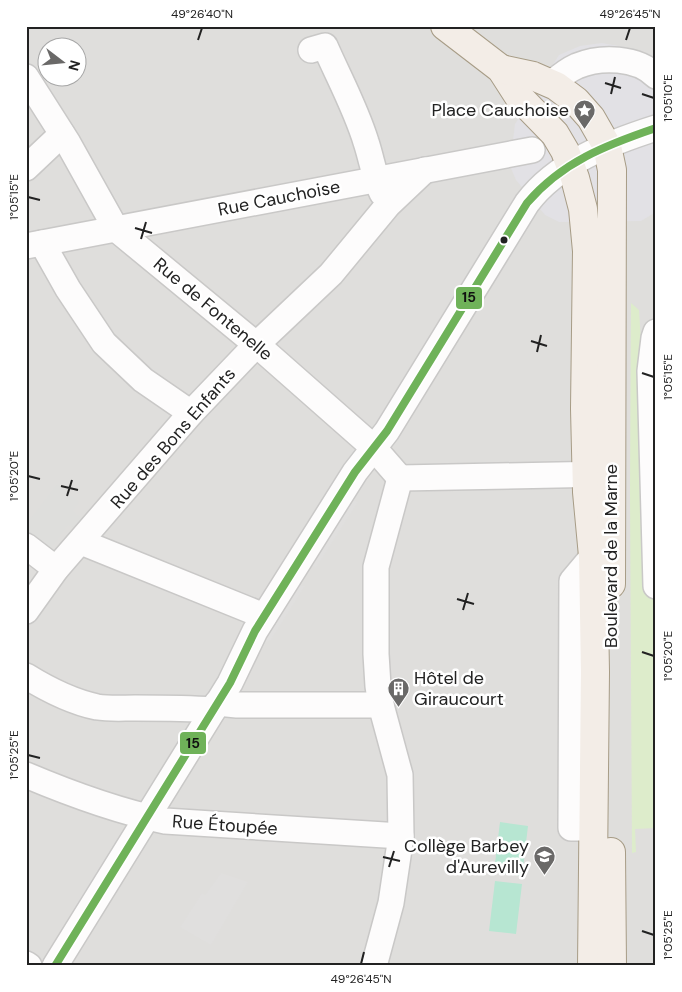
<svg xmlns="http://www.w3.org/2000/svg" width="682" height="992" viewBox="0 0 682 992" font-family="'DM Sans',sans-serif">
<rect width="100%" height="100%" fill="#f0eeeb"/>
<path fill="#dfdedc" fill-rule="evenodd" d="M26 26H656V966H26ZM48 48H78V78H48Z"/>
<path fill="#dededc" d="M57 485 79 502 72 511 86 522 78 531 68 524 47 553 26 537V525Z"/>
<path fill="#ddeccb" d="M631 303 639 310 656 586V828L635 829 636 852 632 853 630 491Z"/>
<g fill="#b7e6d2">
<path d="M500 822 528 826 522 876 494 872Z"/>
<path d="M495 881 522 884 516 934 489 931Z"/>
</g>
<g fill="#e0dfde">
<path d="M352 499 358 502 316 568 311 565Z"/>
<path d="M298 586H305L271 640 262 644Z"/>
<path d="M115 842 120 845 77 914 72 910Z"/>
<path d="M221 873 248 882 211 945 180 927 202 893 205 895Z"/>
</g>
<path fill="#e2e1e5" d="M602 43 629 48 656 62V212L641 221 559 222 545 215 516 180 510 166 515 124 559 55 580 46Z"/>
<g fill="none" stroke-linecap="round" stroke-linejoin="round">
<defs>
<g id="minor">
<path d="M311 50 325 46C339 78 356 109 366 142 372 160 374 177 382 193"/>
<path d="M26 77 68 143 116 229 264 351 373 447 400 478"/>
<path d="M551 84C559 77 568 70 577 66 601 56 637 57 656 76"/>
<path d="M26 168 62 134"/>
<path d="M42 243 68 289 104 343 143 380 191 413"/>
<path d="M26 246 532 150"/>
<path d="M656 332 654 338 650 371 656 586"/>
<path d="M400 478 607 474"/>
<path d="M81 542 264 616"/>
<path d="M26 546 56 569"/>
<path d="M26 611 56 569 191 413 256 345 331 274 388 205 425 170"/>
<path d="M26 676C47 689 73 702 97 707 110 709 122 708 135 708 161 708 187 708 213 710"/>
<path d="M217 703 237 705H381"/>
<path d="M26 775C71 794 117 811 165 821L401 836"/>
<path d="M592 828H571L572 581 593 556"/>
<path d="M26 964 29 966"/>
<path d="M55 966 230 683 255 631 355 472 387 431 527 203C557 163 609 143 656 128"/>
<path d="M374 966 391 903 401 836 400 775 381 705 378 686 376 654V567L400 478"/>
</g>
<g id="major">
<path d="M445 26 501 69 519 97 555 134 565 151 575 178 583 209 587 251 585 409 587 492 593 556 595 672 592 966"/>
<path d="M501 69 533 76 556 86 576 101 591 118 607 146 612 170 611 584"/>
<path d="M611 852 612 966"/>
</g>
</defs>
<use href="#minor" stroke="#c9c8c7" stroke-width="28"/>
<use href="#major" stroke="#a79c86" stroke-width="30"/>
<use href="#minor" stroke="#fdfcfc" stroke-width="25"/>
<use href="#major" stroke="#f3ede7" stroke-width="28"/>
<defs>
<path id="bus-1" d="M55 966 230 683 255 631 355 472 387 431 527 203C562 162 606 145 656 128"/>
</defs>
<use href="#bus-1" stroke="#fff" stroke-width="11"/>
<use href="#bus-1" stroke="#6fb259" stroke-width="8"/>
</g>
<path fill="none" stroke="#222" stroke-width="2" d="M198 40 202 28M626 40 630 28M605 83 621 88M611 94 615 77M642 94 654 98M28 197 40 200M135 228 152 233M141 239 146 222M531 341 547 346M537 352 541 335M642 373 654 377M28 476 40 479M61 486 78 490M67 496 72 480M457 599 474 604M463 610 468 593M642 652 654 656M28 755 40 758M383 857 400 861M389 867 394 851M642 931 654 935M361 964 364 952"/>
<defs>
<symbol id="sight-pin" viewBox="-11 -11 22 30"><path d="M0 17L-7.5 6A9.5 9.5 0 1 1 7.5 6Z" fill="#6a6968" stroke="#fff"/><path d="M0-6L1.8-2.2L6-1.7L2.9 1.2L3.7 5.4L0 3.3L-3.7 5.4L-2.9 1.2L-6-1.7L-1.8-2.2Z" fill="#fff"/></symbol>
<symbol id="building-pin" viewBox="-11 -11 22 30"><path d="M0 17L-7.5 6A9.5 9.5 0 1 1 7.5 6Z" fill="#6a6968" stroke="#fff"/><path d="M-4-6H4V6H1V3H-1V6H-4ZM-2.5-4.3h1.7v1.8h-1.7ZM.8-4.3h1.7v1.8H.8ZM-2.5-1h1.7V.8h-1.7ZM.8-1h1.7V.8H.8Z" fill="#fff"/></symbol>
<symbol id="school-pin" viewBox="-11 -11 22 30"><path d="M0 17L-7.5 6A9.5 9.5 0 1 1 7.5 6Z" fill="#6a6968" stroke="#fff"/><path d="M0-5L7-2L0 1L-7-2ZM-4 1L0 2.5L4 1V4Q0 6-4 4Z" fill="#fff"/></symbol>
</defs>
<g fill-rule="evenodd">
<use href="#sight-pin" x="572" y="98" width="25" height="34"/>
<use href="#building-pin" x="386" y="676" width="25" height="34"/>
<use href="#school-pin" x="532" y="844" width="25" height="34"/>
</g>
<circle fill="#222" stroke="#fff" stroke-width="2" cx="504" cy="240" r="4.5"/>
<g text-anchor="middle" stroke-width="5" stroke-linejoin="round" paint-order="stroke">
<g font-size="18" fill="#222" stroke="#fff" text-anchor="end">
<text x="569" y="116">Place Cauchoise</text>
<text x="414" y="684" text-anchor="start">Hôtel de<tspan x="414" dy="21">Giraucourt</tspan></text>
<text x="529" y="852">Collège Barbey<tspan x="529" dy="21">d'Aurevilly</tspan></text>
</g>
<g font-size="18" fill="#222" stroke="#fff">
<text transform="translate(279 198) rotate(-11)" y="6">Rue Cauchoise</text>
<text transform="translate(213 309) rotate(40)" y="6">Rue de Fontenelle</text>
<text transform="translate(173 438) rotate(-49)" y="6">Rue des Bons Enfants</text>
<text transform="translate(611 556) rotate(-90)" y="6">Boulevard de la Marne</text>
<text transform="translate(225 825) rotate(4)" y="6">Rue Étoupée</text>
</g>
</g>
<g stroke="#fff" stroke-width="2">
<rect x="455" y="286" width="28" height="24" rx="5" fill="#6fb259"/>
<rect x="179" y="731" width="28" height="24" rx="5" fill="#6fb259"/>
</g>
<g font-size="14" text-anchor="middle" font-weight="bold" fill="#111">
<text x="469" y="302">15</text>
<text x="193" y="748">15</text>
</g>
<rect width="682" height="992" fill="none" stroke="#ffffff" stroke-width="55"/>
<g transform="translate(62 62) rotate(106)"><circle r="24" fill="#ffffff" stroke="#a7a7a7"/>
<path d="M0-4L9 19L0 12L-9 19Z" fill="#6a6968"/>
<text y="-8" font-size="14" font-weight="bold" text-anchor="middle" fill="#222222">N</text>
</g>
<rect x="28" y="28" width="626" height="936" fill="none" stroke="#222" stroke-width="2"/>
<g font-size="12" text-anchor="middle" fill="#222">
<text x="202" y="18">49°26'40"N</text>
<text x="630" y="18">49°26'45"N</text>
<text transform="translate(668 98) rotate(-90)" y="4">1°05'10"E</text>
<text transform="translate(14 197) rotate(-90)" y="4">1°05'15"E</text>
<text transform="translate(668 377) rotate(-90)" y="4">1°05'15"E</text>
<text transform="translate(14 476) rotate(-90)" y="4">1°05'20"E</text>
<text transform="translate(668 656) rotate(-90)" y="4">1°05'20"E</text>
<text transform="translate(14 755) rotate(-90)" y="4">1°05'25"E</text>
<text transform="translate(668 935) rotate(-90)" y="4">1°05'25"E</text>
<text x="361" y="983">49°26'45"N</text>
</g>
</svg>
